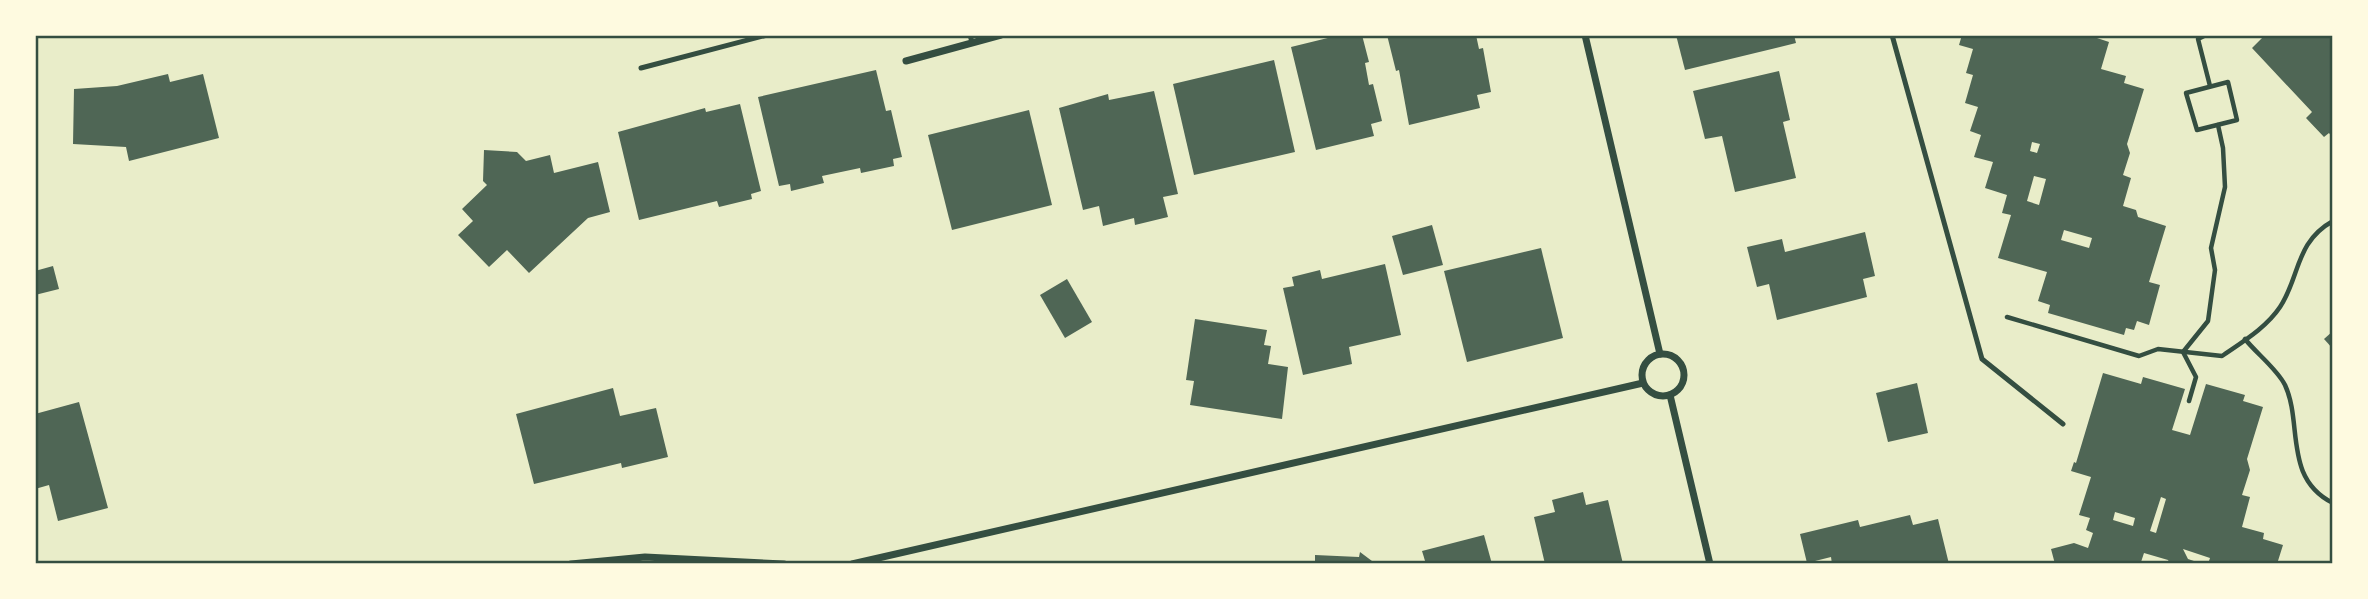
<svg xmlns="http://www.w3.org/2000/svg" width="2368" height="599" viewBox="0 0 2368 599" font-family="Inter,sans-serif">
<rect width="100%" height="100%" fill="#e9edc9"/>
<g fill="#4f6655" fill-rule="evenodd">
<path d="M1340 35H1362L1369 62 1365 63 1369 85 1373 84 1382 121 1371 124 1374 136 1316 150 1291 47Z"/>
<path d="M1387 35H1476L1479 49 1483 48 1491 92 1477 95 1480 108 1409 125 1399 70 1396 71Z"/>
<path d="M1676 35H1794L1796 43 1685 70Z"/>
<path d="M1962 35H2098L2097 38 2109 42 2101 69 2126 76 2124 83 2144 89 2127 144 2130 153 2123 175 2131 178 2123 206 2136 210 2138 217 2166 226 2149 282 2160 285 2149 325 2137 321 2134 330 2126 328 2124 335 2048 313 2050 305 2038 301 2047 272 1998 258 2011 215 2002 213 2007 195 1985 188 1993 162 1974 157 1981 135 1970 131 1978 107 1965 103 1973 75 1966 73 1973 49 1959 45ZM2032 142 2040 144 2037 153 2030 151ZM2034 176 2046 179 2039 205 2027 201ZM2064 230 2092 238 2089 248 2061 240Z"/>
<path d="M2265 35H2333V138L2329 133 2324 137 2306 118 2312 112 2252 48Z"/>
<path d="M1274 60 1295 152 1194 175 1173 84Z"/>
<path d="M876 70 886 111 891 110 902 157 893 159 894 166 861 173 860 168 822 176 824 183 791 191 790 184 779 186 758 97Z"/>
<path d="M1779 71 1790 120 1783 122 1796 178 1735 192 1722 136 1705 139 1693 91Z"/>
<path d="M168 74 170 82 203 74 219 138 129 161 126 147 73 144 74 89 117 86Z"/>
<path d="M1154 91 1178 194 1163 197 1168 217 1135 225 1134 218 1103 226 1099 206 1083 210 1059 108 1108 94 1109 100Z"/>
<path d="M740 104 761 191 751 194 752 199 719 207 717 201 639 220 618 132 705 108 706 112Z"/>
<path d="M1029 110 1052 205 952 230 928 135Z"/>
<path d="M484 150 517 152 526 161 550 155 554 173 598 162 610 212 588 218 529 273 507 250 489 267 458 235 473 221 462 209 487 185 483 181Z"/>
<path d="M1432 225 1443 265 1403 275 1392 236Z"/>
<path d="M1865 232 1875 276 1863 279 1867 297 1777 320 1769 284 1757 287 1747 247 1782 239 1785 252Z"/>
<path d="M1541 248 1563 338 1467 362 1444 271Z"/>
<path d="M1385 264 1401 335 1349 347 1352 364 1303 375 1283 288 1294 286 1292 277 1320 270 1322 279Z"/>
<path d="M53 266 59 289 35 295V271Z"/>
<path d="M1067 279 1092 322 1065 338 1040 295Z"/>
<path d="M1195 319 1267 330 1264 345 1271 346 1268 364 1288 367 1282 419 1190 405 1194 381 1186 380Z"/>
<path d="M2333 331V349L2324 339Z"/>
<path d="M2103 373 2141 384 2143 377 2185 389 2172 430 2190 435 2206 384 2245 395 2243 401 2263 407 2247 459 2250 470 2242 495 2250 497 2242 527 2264 533 2263 539 2283 545 2277 564H2208L2210 558 2183 549 2188 559 2203 564H2170L2168 560 2144 553 2141 562 2147 564H2055L2051 549 2074 543 2088 548 2093 533 2086 530 2090 518 2079 515 2091 477 2071 471 2074 462 2076 463ZM2161 497 2166 499 2156 533 2150 531ZM2115 512 2135 518 2133 526 2113 520Z"/>
<path d="M1917 383 1928 433 1888 442 1876 393Z"/>
<path d="M613 388 620 416 656 408 668 457 622 468 621 463 534 484 516 414Z"/>
<path d="M79 402 108 508 58 521 49 485 35 489V414Z"/>
<path d="M1583 492 1586 505 1608 500 1623 564H1545L1534 517 1555 512 1552 500Z"/>
<path d="M1910 515 1913 525 1938 519 1949 564H1832L1831 557 1807 563 1800 534 1858 520 1860 527Z"/>
<path d="M1484 535 1492 564H1426L1422 551Z"/>
<path d="M1360 552 1376 564H1315V555L1359 557Z"/>
</g>
<g fill="none" stroke-linecap="round" stroke-linejoin="round">
<g stroke="#344e41" stroke-width="4.5">
<path d="M2206 35 2198 39 2210 86"/>
<path d="M2228 82 2237 120 2197 130 2186 93Z"/>
<path d="M2007 317 2139 356 2158 349 2222 356C2242 342 2266 328 2280 307 2300 277 2295 242 2333 221"/>
<path d="M2245 339C2256 353 2277 369 2285 385 2303 424 2283 478 2333 503"/>
<path d="M2189 401 2196 377 2183 352 2208 321 2215 270 2211 248 2225 187 2223 148 2218 125"/>
</g>
<g stroke="#344e41" stroke-width="5">
<path d="M970 35 972 42"/>
<path d="M1892 35 1982 359 2063 424"/>
<path d="M641 68 767 35"/>
</g>
<g stroke="#344e41" stroke-width="7">
<path d="M1585 35 1660 354"/>
<path d="M906 61 1001 35"/>
<circle cx="1663" cy="375" r="21"/>
<path d="M1670 395 1710 564"/>
<path d="M571 564 645 557 784 564"/>
<path d="M852 564 1643 383"/>
</g>
</g>
<rect width="2368" height="599" fill="none" stroke="#fefae0" stroke-width="74"/>
<rect x="37" y="37" width="2294" height="525" fill="none" stroke="#344e41" stroke-width="2.5"/>
</svg>
